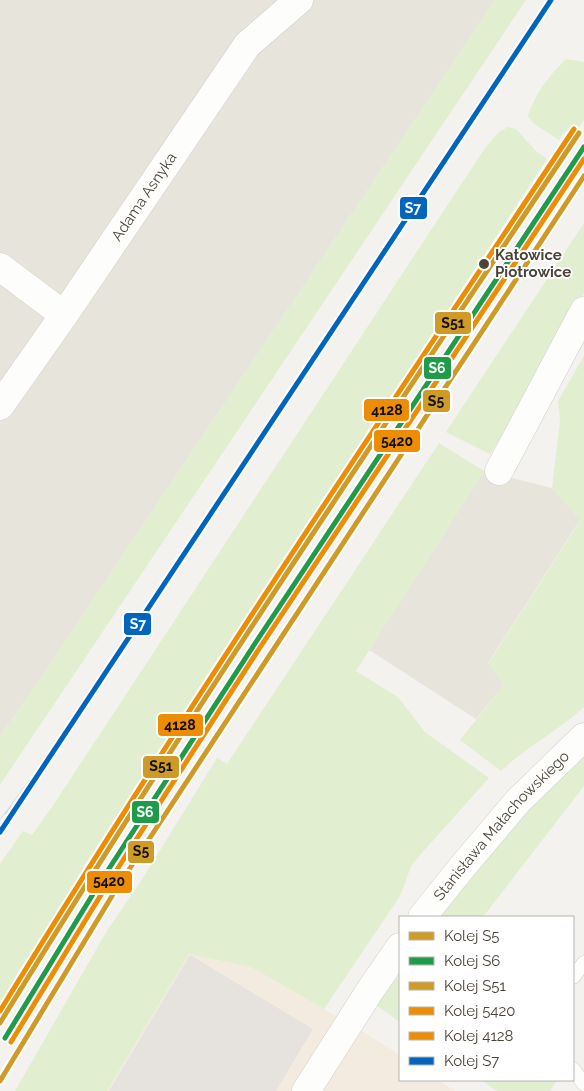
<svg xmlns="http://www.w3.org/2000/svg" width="584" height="1091" viewBox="0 0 584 1091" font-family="Raleway,sans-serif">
<rect width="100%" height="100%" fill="#f4f2ee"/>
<g fill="#e7e4dc">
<path d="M0 0H495L34 688 0 736Z"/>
<path d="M484 471 552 488 580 520 488 663 504 685 476 719 369 650Z"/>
</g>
<path fill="#f3ebdf" d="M189 954 251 967 367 1034 400 1055V1080H438L455 1091H107Z"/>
<g fill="#e1eecf">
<path d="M495 0H526L0 785V736L34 688Z"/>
<path d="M566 59 584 62V120L573 135 565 131 559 140 533 123 528 116C535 93 549 76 566 59Z"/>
<path d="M508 127 516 129 536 151 547 159 82 869 86 871 0 1014V864L23 831 32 835 54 804 485 148 499 132Z"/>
<path d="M584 223V293L535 386 490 454 446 432Z"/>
<path d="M584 356V707C558 731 526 747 501 771L460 740 504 685 488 664 580 521 552 488 560 421 558 401Z"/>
<path d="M439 443 484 471 356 671 398 697 425 732 489 778 412 864 400 896 324 1009 251 967 189 954 107 1091H15L108 929 141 881 217 758 227 764Z"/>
<path d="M584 754V786L483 917H442V914C456 893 473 874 489 855 519 820 550 786 584 754Z"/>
<path d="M400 974V1022L376 1005Z"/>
<path d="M481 1080H557L550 1091H497Z"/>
</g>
<path fill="#e6e3df" d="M190 955 313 1029 276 1091H109Z"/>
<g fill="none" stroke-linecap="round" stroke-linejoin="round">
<defs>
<g id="lane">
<path d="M573 977 584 963"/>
<path d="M573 1069 584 1084"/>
</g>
<g id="street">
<path d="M0 267 64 315"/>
<path id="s1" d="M0 406 64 315 247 45 299 0"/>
<path d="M499 471 584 311"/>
<path id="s2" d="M422 917 463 866 518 801 584 737"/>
<path d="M306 1091 371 989 400 947"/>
</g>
</defs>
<use href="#lane" stroke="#d2d0cb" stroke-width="15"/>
<use href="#street" stroke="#d2d0cb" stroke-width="29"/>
<use href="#lane" stroke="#fdfdfc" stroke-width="14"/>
<use href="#street" stroke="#fdfdfc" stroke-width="28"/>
<defs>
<path id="rail" d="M0 824 59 744"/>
</defs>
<use href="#rail" stroke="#dbdbda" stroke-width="5.5"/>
<use href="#rail" stroke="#fff" stroke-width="4" stroke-dasharray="11" stroke-linecap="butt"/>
<defs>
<path id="rail-1" d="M0 1081 115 891 584 176"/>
<path id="rail-2" d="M5 1038 101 881 254 645 584 147"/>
<path id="rail-3" d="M0 1023C185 721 383 428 579 133"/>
<path id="rail-4" d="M11 1042 107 885 259 649 584 159"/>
<path id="rail-5" d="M0 1011C183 712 380 421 574 129"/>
<path id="rail-6" d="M0 832 551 0"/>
</defs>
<use href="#rail-1" stroke="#fff" stroke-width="9"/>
<use href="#rail-2" stroke="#fff" stroke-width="9"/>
<use href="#rail-3" stroke="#fff" stroke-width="9"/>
<use href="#rail-4" stroke="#fff" stroke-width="9"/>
<use href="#rail-5" stroke="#fff" stroke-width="9"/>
<use href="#rail-6" stroke="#fff" stroke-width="9"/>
<use href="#rail-1" stroke="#cf9b26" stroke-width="5"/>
<use href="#rail-2" stroke="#1f9b4a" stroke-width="5"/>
<use href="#rail-3" stroke="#cf9b26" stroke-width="5"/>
<use href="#rail-4" stroke="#ed8d06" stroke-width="5"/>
<use href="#rail-5" stroke="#ed8d06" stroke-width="5"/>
<use href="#rail-6" stroke="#0065bd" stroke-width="5"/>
</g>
<circle fill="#4b4439" stroke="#fff" stroke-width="2" cx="484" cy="264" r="6"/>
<g text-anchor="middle" stroke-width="4" stroke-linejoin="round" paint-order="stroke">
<g font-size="15" fill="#4b4439" stroke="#fff">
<text dy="5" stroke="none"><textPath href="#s1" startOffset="254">Adama Asnyka</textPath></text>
<text dy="5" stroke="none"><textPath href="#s2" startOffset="121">Stanisława Małachowskiego</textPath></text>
</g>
<g font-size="15" font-weight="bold" fill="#4b4439" stroke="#fff" text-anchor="start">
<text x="495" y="260">Katowice<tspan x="495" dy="17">Piotrowice</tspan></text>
</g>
</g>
<g stroke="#fff" stroke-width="2">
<rect x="399" y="196" width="29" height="24" rx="5" fill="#0065bd"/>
<rect x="434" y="311" width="38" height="24" rx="5" fill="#cf9b26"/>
<rect x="423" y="356" width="29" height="24" rx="5" fill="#1f9b4a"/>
<rect x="422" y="389" width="29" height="24" rx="5" fill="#cf9b26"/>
<rect x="363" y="398" width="47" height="24" rx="5" fill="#ed8d06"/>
<rect x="373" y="429" width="48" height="24" rx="5" fill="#ed8d06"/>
<rect x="123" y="612" width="29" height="24" rx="5" fill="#0065bd"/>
<rect x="157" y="713" width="47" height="24" rx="5" fill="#ed8d06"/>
<rect x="142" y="755" width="38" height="24" rx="5" fill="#cf9b26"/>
<rect x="131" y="800" width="29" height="24" rx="5" fill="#1f9b4a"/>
<rect x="127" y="840" width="28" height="24" rx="5" fill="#cf9b26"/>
<rect x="86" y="870" width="47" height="24" rx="5" fill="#ed8d06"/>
</g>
<g font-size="14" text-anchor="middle" font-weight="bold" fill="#fff">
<text x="413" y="213">S7</text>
<text x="437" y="373">S6</text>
<text x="138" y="629">S7</text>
<text x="145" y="817">S6</text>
</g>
<g font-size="14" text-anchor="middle" font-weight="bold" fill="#111">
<text x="453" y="328">S51</text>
<text x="436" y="406">S5</text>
<text x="387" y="415">4128</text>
<text x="397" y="446">5420</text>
<text x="180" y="730">4128</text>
<text x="161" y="771">S51</text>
<text x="141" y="856">S5</text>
<text x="109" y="886">5420</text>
</g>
<rect x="399" y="916" width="175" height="165" fill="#ffffff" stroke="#b7b4b0"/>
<rect x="409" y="932" width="25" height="8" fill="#cf9b26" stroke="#b7b4b0"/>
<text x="444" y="941" font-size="15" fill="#4b4439">Kolej S5</text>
<rect x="409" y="957" width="25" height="8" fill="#1f9b4a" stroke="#b7b4b0"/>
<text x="444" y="966" font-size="15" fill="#4b4439">Kolej S6</text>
<rect x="409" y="982" width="25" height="8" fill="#cf9b26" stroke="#b7b4b0"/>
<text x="444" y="991" font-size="15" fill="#4b4439">Kolej S51</text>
<rect x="409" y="1007" width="25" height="8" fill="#ed8d06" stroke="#b7b4b0"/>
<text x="444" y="1016" font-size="15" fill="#4b4439">Kolej 5420</text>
<rect x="409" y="1032" width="25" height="8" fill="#ed8d06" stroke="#b7b4b0"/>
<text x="444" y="1041" font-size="15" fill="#4b4439">Kolej 4128</text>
<rect x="409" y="1057" width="25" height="8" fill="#0065bd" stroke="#b7b4b0"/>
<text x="444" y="1066" font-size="15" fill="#4b4439">Kolej S7</text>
</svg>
